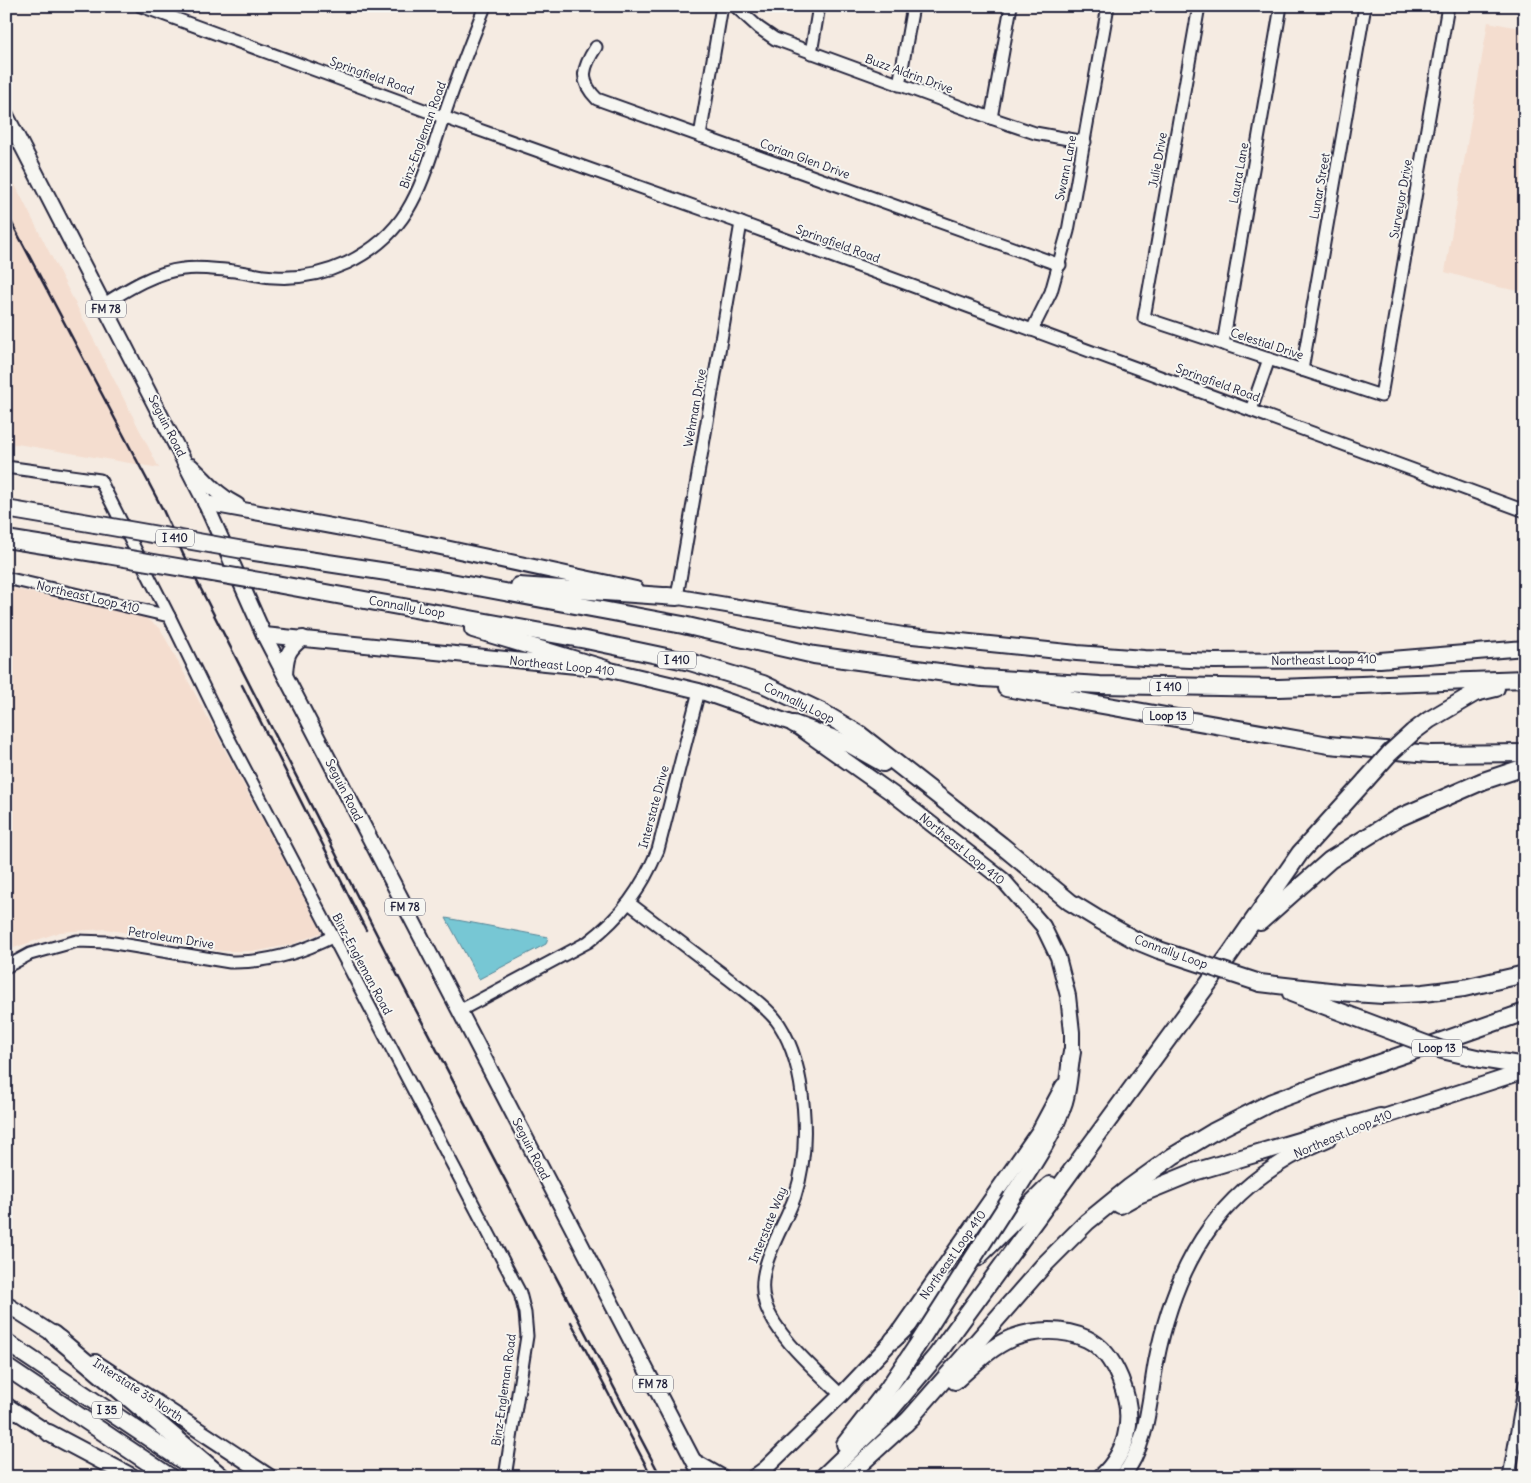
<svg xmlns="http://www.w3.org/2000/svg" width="1531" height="1483" viewBox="0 0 1531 1483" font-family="Delius,sans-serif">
<rect width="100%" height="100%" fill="#f5ebe2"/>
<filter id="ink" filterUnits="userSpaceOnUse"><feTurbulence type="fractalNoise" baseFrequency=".02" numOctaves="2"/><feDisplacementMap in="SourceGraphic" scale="10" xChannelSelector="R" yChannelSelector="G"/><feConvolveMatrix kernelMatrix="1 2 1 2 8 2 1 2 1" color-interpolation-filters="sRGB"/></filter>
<g filter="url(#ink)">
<g fill="#f4ddcf">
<path d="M1488 22 1525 29V292L1498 287 1445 272Z"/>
<path d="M6 167 159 468 17 444 6 445Z"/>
<path d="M6 587 144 617 160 628 322 932 293 944 258 951H222L106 929 60 932 11 949 6 952Z"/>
</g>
<path fill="#77c7d4" stroke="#558597" d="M446 918 548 937 546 944 479 979Z"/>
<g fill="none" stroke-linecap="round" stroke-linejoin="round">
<defs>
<g id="minor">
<path d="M141 6 443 117 741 223 1525 511"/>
<path d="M735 6 759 28 775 39 991 118 1035 133 1085 142"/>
<path d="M1199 6 1144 318 1381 396 1448 6"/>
<path d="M596 47C583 67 578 80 597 99L1060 265"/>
<path d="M811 53 819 6"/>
<path d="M899 85 913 6"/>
<path d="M991 118 1011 6"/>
<path d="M700 136 722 6"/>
<path d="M104 304C128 289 155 272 183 269 197 267 212 269 225 270 241 271 257 276 274 277 301 279 323 274 347 263 414 231 422 180 444 116 456 79 471 43 485 6"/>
<path d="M1032 330 1051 292 1068 231 1108 6"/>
<path d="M1223 344 1281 6"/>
<path d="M1302 370 1365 6"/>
<path d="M1251 410 1269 359"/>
<path d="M6 467 100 480 169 616 226 733 520 1293 525 1313 527 1336 505 1477"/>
<path d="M6 578 169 616"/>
<path d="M677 597 741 223"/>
<path d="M629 903C661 927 693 952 725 976 740 988 769 1008 779 1024 807 1067 811 1148 795 1196 784 1229 754 1268 765 1303 776 1337 816 1370 841 1395"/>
<path d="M6 967 30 954 77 941 108 942 230 962C267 963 300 953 332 937"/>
<path d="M459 1011 588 942C622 916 641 890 658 850L699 691"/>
<path d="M1509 1477 1525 1384"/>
</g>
<g id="major">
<path d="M6 115 204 500 264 635 702 1477"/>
<path d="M191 466C206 480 218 496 237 505"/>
<path d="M205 503 408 540 636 589"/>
<path d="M667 595 903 635 1077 653 1144 658 1213 661 1380 660 1525 648"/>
<path d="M264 635 606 669 699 691 794 724 893 794 1003 880 1043 926 1058 957 1068 996 1072 1032V1052L1069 1061"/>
<path d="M285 675C286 656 287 650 303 638"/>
<path d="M1371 1121 1525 1071"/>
<path d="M6 1304 61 1339"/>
<path d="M95 1362 270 1477"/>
<path d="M6 1405 58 1439"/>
<path d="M694 1461 722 1477"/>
<path d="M754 1477 765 1469 841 1395 893 1340 1039 1131 1063 1086"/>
<path d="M1122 1477C1148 1445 1149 1400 1156 1362 1177 1255 1225 1181 1328 1139"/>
</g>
<g id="highway">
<path d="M6 509 95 524"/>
<path d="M6 539 107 555"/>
<path d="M255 552 440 580 683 625 814 655 983 678 1100 685 1279 688 1525 679"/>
<path d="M265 582 586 640 690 662 763 684 820 711 859 734 1001 845 1070 902 1101 921 1137 941 1159 950"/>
<path d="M519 586 677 597"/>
<path d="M473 629 606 669"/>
<path d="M1006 688 1329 745 1430 754 1525 753"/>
<path d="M794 724 851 745 883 763"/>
<path d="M1413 732 1429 720 1475 693 1496 688"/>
<path d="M1260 922 1330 860 1396 819 1483 781 1525 767"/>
<path d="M1260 983 1338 992 1383 995 1423 993 1464 988 1525 974"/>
<path d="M1291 993 1394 1032"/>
<path d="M1481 1059 1525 1066"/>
<path d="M1012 1197C1031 1167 1053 1136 1064 1102 1069 1086 1069 1068 1072 1052"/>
<path d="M1120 1205 1138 1195 1194 1172 1380 1117"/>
<path d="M977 1258 1050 1185"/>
<path d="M53 1334 222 1477"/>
<path d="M893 1340 956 1279"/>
<path d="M6 1342 207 1477"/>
<path d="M6 1367 170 1477"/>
<path d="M955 1381C972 1366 990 1347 1012 1338 1036 1329 1063 1328 1087 1339 1116 1353 1133 1401 1127 1431 1125 1447 1114 1466 1101 1477"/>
<path d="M905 1424 1043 1266 1087 1222 1130 1187 1173 1156 1213 1132 1272 1102 1336 1078 1525 1012"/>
<path d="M49 1433 132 1477"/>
<path d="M845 1444 887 1390 916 1347"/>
<path d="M823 1477 882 1420 936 1356 1230 954 1300 853 1366 780"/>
<path d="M846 1477 913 1416"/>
</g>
</defs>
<use href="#minor" stroke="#22223b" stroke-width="15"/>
<use href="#major" stroke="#22223b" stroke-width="18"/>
<use href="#highway" stroke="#22223b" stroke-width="20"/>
<use href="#minor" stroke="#f6f6f2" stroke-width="11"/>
<use href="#major" stroke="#f6f6f2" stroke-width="14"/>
<use href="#highway" stroke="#f6f6f2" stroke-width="16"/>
<g stroke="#22223b" stroke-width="2.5">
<path d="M6 212 163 510 183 554 398 976 661 1477"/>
<path d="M242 685 366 930"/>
<path d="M571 1322 652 1477"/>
</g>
<defs>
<g id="highway-bridge">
<path d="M95 524 255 552"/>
<path d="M107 555 265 582"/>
<path d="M1366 780 1390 753 1413 732"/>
<path d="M1159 950 1260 983"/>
<path d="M1394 1032 1442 1050 1481 1059"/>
<path d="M916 1347 1012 1197"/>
</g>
</defs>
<use href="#highway-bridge" stroke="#22223b" stroke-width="20" stroke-linecap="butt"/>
<use href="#highway-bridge" stroke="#f6f6f2" stroke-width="16"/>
</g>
</g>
<g text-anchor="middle" stroke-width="4" stroke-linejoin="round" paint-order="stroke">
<g fill="#f6f6f2" stroke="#626272" stroke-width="1">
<rect x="86" y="300.5" width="40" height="17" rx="4"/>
<rect x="156" y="529.5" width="38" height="17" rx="4"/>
<rect x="658" y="651.5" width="38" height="17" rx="4"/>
<rect x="1150" y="678.5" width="38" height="17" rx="4"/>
<rect x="1143" y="707.5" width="50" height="17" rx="4"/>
<rect x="385" y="898.5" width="40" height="17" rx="4"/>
<rect x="1412" y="1039.5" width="50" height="17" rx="4"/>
<rect x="633" y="1375.5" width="40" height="17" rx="4"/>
<rect x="92" y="1401.5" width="30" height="17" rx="4"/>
</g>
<g font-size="11" font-weight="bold" fill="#22223b">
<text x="106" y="313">FM 78</text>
<text x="175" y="542">I 410</text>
<text x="677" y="664">I 410</text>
<text x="1169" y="691">I 410</text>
<text x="1168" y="720">Loop 13</text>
<text x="405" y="911">FM 78</text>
<text x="1437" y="1052">Loop 13</text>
<text x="653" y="1388">FM 78</text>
<text x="107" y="1414">I 35</text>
</g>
<g font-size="12" fill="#22223b" stroke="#f6f6f2">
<text transform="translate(909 74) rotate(20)" y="4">Buzz Aldrin Drive</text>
<text transform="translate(372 76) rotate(20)" y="4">Springfield Road</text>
<text transform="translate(423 135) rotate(-70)" y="4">Binz-Engleman Road</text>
<text transform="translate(805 159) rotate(20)" y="4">Corian Glen Drive</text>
<text transform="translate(1158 160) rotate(-80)" y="4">Julie Drive</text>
<text transform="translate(1066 168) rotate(-79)" y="4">Swann Lane</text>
<text transform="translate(1239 173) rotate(-80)" y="4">Laura Lane</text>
<text transform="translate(1320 186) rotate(-80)" y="4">Lunar Street</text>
<text transform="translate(1401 199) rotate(-80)" y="4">Surveyor Drive</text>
<text transform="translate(838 244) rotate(20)" y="4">Springfield Road</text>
<text transform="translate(1267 344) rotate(18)" y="4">Celestial Drive</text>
<text transform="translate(1218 383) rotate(20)" y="4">Springfield Road</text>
<text transform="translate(695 408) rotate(-80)" y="4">Wehman Drive</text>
<text transform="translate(167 426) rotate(63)" y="4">Seguin Road</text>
<text transform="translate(88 597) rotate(13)" y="4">Northeast Loop 410</text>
<text transform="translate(407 607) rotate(10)" y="4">Connally Loop</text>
<text transform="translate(1324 660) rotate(-1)" y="4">Northeast Loop 410</text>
<text transform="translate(562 666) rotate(6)" y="4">Northeast Loop 410</text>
<text transform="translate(799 703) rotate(26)" y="4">Connally Loop</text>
<text transform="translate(344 790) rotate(63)" y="4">Seguin Road</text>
<text transform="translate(654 807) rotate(-75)" y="4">Interstate Drive</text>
<text transform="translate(962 849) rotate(39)" y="4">Northeast Loop 410</text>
<text transform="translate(171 938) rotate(9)" y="4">Petroleum Drive</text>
<text transform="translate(1171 952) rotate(20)" y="4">Connally Loop</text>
<text transform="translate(362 964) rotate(62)" y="4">Binz-Engleman Road</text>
<text transform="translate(1343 1134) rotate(-23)" y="4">Northeast Loop 410</text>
<text transform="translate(531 1149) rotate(63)" y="4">Seguin Road</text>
<text transform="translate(768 1225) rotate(-68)" y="4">Interstate Way</text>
<text transform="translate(953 1255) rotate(-55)" y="4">Northeast Loop 410</text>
<text transform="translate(138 1390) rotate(33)" y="4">Interstate 35 North</text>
<text transform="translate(504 1390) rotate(-82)" y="4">Binz-Engleman Road</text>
</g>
</g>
<rect width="1531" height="1483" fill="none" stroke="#f6f6f2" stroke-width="25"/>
<rect x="12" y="12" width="1506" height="1458" fill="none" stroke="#22223b" stroke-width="2" filter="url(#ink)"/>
</svg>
